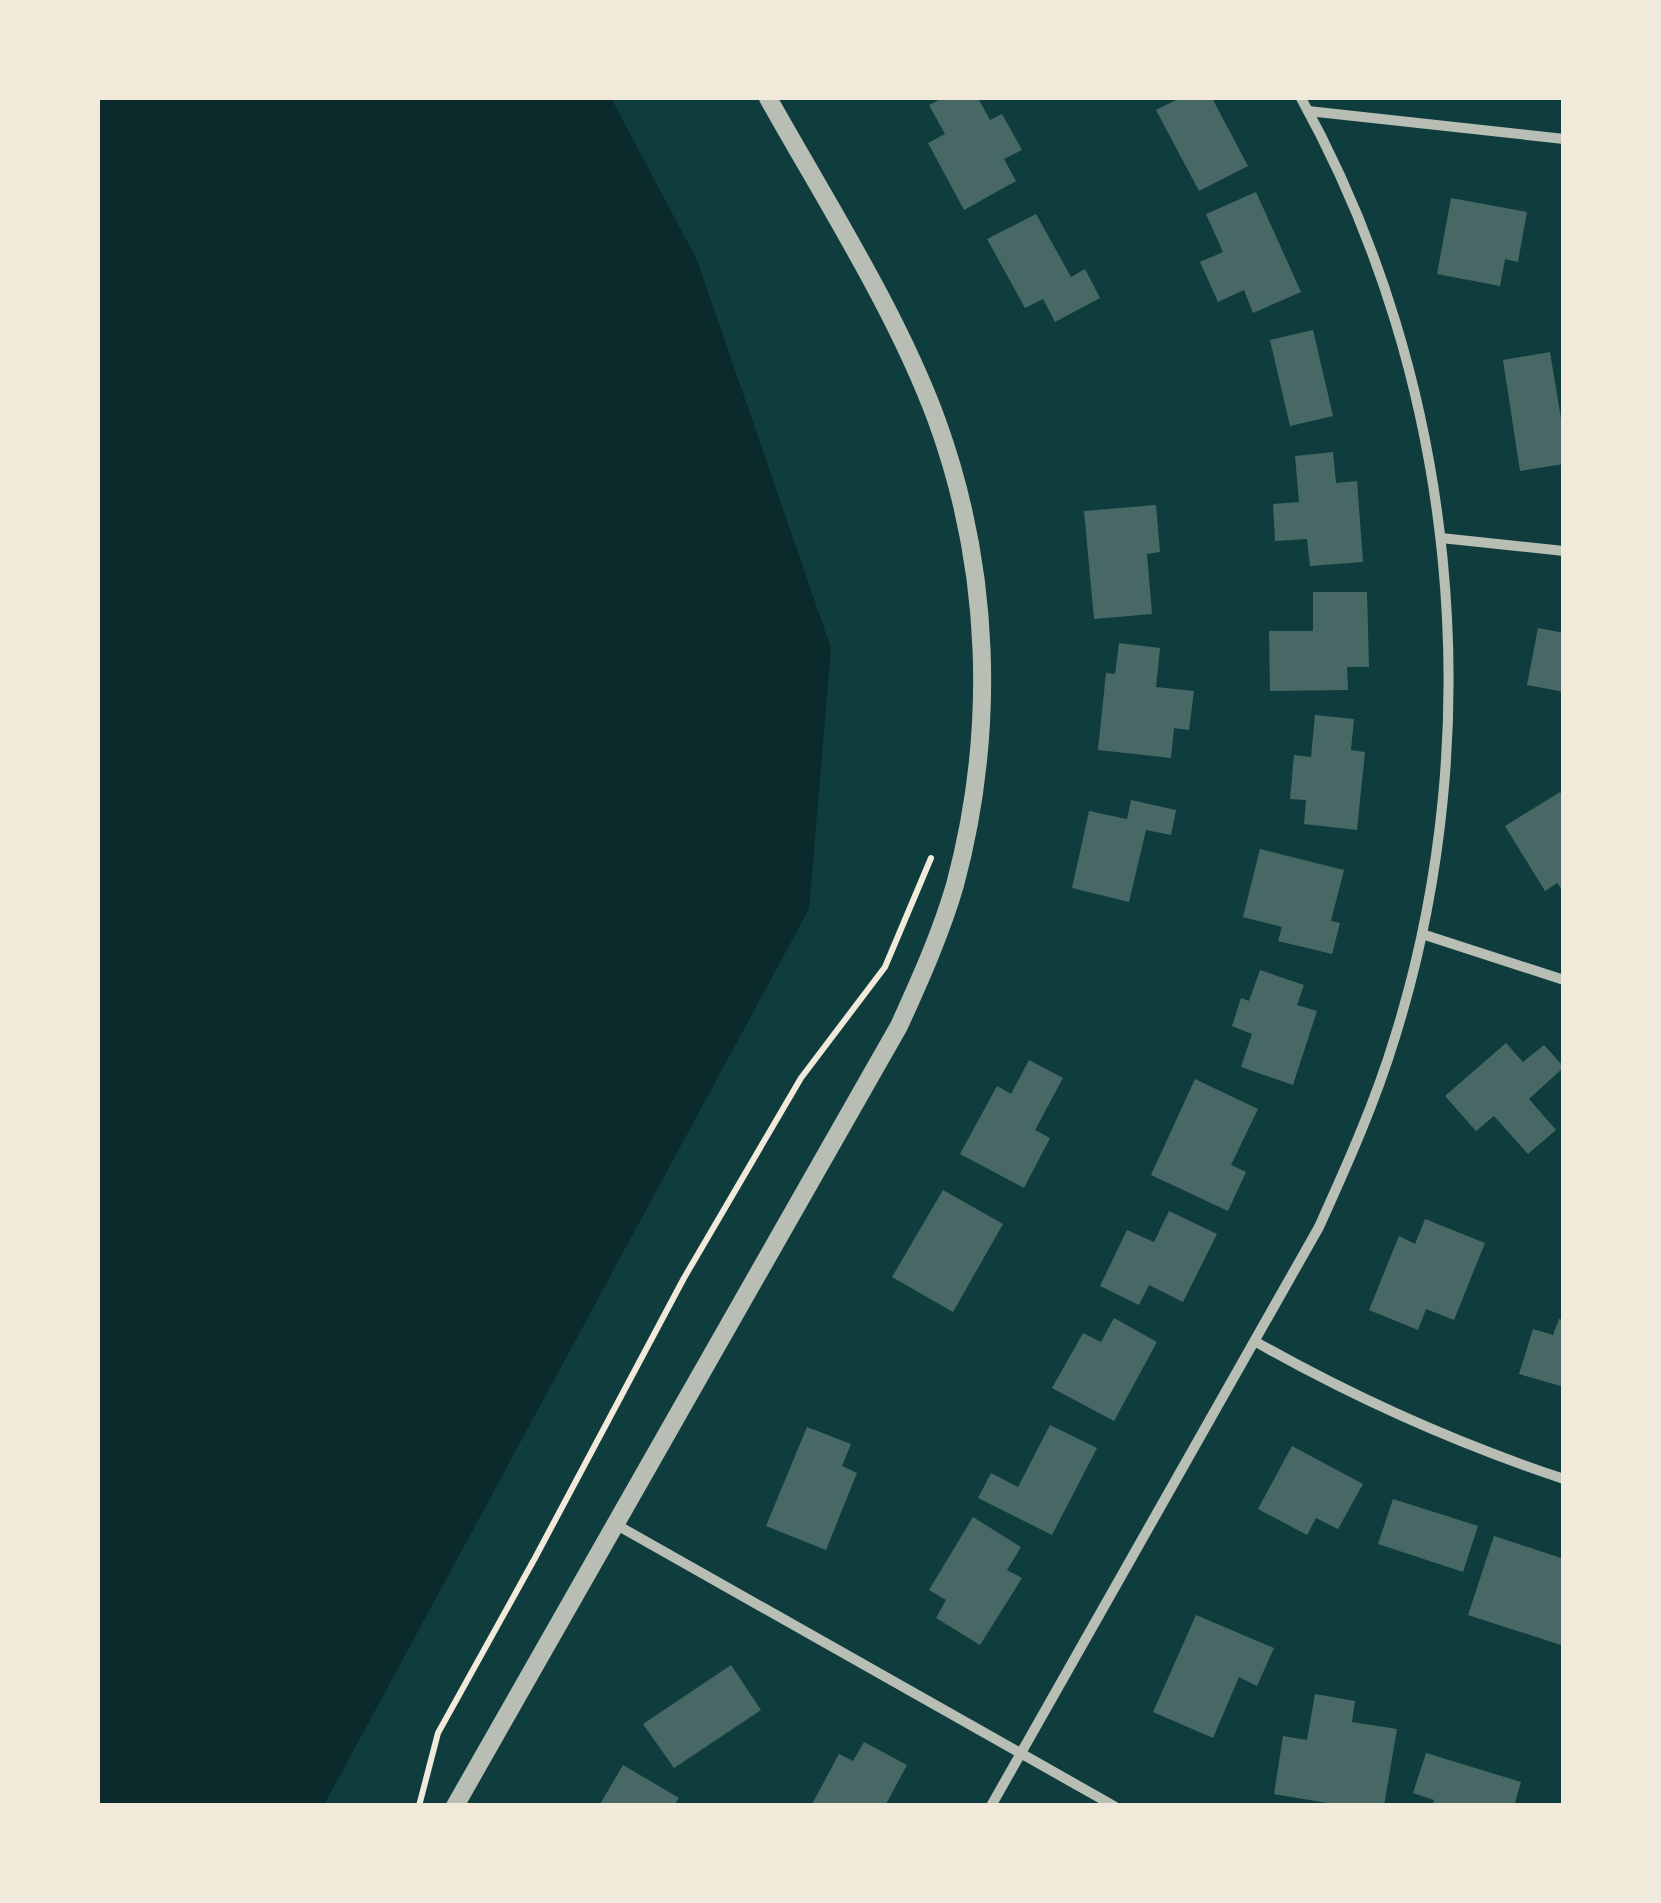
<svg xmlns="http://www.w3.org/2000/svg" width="1661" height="1903" viewBox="0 0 1661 1903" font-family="Figtree,sans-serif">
<rect width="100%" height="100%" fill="#0f3d3e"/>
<path fill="#0a2a2b" d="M98 98H611L697 260 831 648 809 909 324 1805H98Z"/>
<g fill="#486865">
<path d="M943 98H978L990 120 1002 114 1022 150 1004 159 1016 181 964 210 928 143 945 134 929 105Z"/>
<path d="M1180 98H1212L1248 166 1199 191 1156 110Z"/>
<path d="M1256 192 1301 292 1253 313 1244 290 1218 302 1200 262 1223 252 1206 214Z"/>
<path d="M1451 198 1527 212 1518 262 1505 259 1500 286 1437 274Z"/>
<path d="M1036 214 1071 277 1085 269 1100 298 1055 322 1043 299 1025 308 987 239Z"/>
<path d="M1313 330 1333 416 1290 426 1270 340Z"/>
<path d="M1550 352 1564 437V464L1520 471 1503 360Z"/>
<path d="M1333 452 1336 483 1357 481 1363 562 1310 566 1307 539 1275 541 1273 504 1299 502 1295 456Z"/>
<path d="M1156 505 1160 552 1147 554 1152 614 1094 619 1084 511Z"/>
<path d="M1313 592H1367L1369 667H1347L1348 690 1270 691 1269 631H1313Z"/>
<path d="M1538 628 1564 633V692L1527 685Z"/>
<path d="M1119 643 1160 648 1156 687 1194 691 1189 730 1174 728 1171 758 1098 750 1106 673 1115 674Z"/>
<path d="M1315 715 1354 719 1351 750 1365 752 1357 830 1304 824 1306 800 1290 799 1294 755 1311 757Z"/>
<path d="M1560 792 1564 798V892L1557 883 1545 891 1505 826Z"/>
<path d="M1131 800 1176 810 1171 835 1146 830 1129 902 1072 888 1089 811 1127 819Z"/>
<path d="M1260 849 1344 870 1331 921 1340 923 1332 954 1278 941 1282 927 1243 917Z"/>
<path d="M1260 970 1304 985 1297 1005 1317 1011 1293 1085 1241 1067 1252 1034 1232 1026 1241 998 1249 1001Z"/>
<path d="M1506 1043 1523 1062 1544 1045 1564 1067 1529 1099 1556 1130 1528 1154 1494 1116 1476 1131 1445 1096Z"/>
<path d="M1029 1060 1063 1078 1035 1130 1050 1138 1024 1188 960 1154 997 1086 1011 1094Z"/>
<path d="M1195 1079 1258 1109 1231 1165 1246 1172 1228 1211 1151 1175Z"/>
<path d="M943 1190 1003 1224 953 1312 892 1277Z"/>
<path d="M1169 1211 1217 1234 1183 1302 1149 1285 1139 1305 1100 1286 1127 1230 1154 1242Z"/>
<path d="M1425 1219 1485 1243 1454 1320 1426 1309 1418 1330 1369 1310 1399 1236 1415 1244Z"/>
<path d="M1114 1318 1157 1342 1114 1421 1052 1388 1083 1333 1101 1342Z"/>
<path d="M1559 1319 1564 1320V1387L1519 1374 1533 1329 1553 1335Z"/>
<path d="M1050 1425 1097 1448 1052 1535 978 1498 991 1473 1018 1487Z"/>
<path d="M807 1427 851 1444 842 1466 857 1473 826 1550 766 1526Z"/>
<path d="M1292 1446 1363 1484 1338 1529 1316 1518 1307 1535 1258 1509Z"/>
<path d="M1393 1499 1478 1526 1463 1572 1378 1544Z"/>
<path d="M973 1517 1021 1547 1007 1570 1022 1578 980 1645 936 1618 946 1600 929 1590Z"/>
<path d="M1494 1536 1564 1559V1646L1468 1615Z"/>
<path d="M1196 1615 1274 1648 1257 1686 1239 1677 1213 1738 1153 1712Z"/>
<path d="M731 1665 761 1710 674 1768 643 1724Z"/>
<path d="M1315 1694 1355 1701 1352 1722 1397 1729 1384 1806H1345L1274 1794 1283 1736 1307 1740Z"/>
<path d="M864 1742 907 1765 885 1806H811L839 1754 853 1761Z"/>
<path d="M1426 1753 1521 1782 1514 1806H1432L1434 1800 1413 1793Z"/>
<path d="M623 1765 679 1798 674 1806H599Z"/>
</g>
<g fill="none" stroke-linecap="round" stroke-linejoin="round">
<path stroke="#f1e9da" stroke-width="6" d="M419 1806 438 1733 535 1558 684 1278 801 1078 885 967 931 858"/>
<g stroke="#b8beb3" stroke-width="10">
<path d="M1308 111 1564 139"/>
<path d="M1441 538 1564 551"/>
<path d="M1422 934 1564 980"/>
<path d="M1256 1342C1355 1398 1455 1443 1564 1479"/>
<path d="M615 1524 1114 1806"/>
<path d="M991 1806 1319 1227C1347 1165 1375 1103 1395 1037 1491 729 1457 380 1301 98"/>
</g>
<path stroke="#b8beb3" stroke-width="18" d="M455 1806 899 1026C920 980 941 933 955 885 996 732 991 570 937 421 897 312 825 200 768 98"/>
</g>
<rect width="1661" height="1903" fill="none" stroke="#f1e9da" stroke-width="200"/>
</svg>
